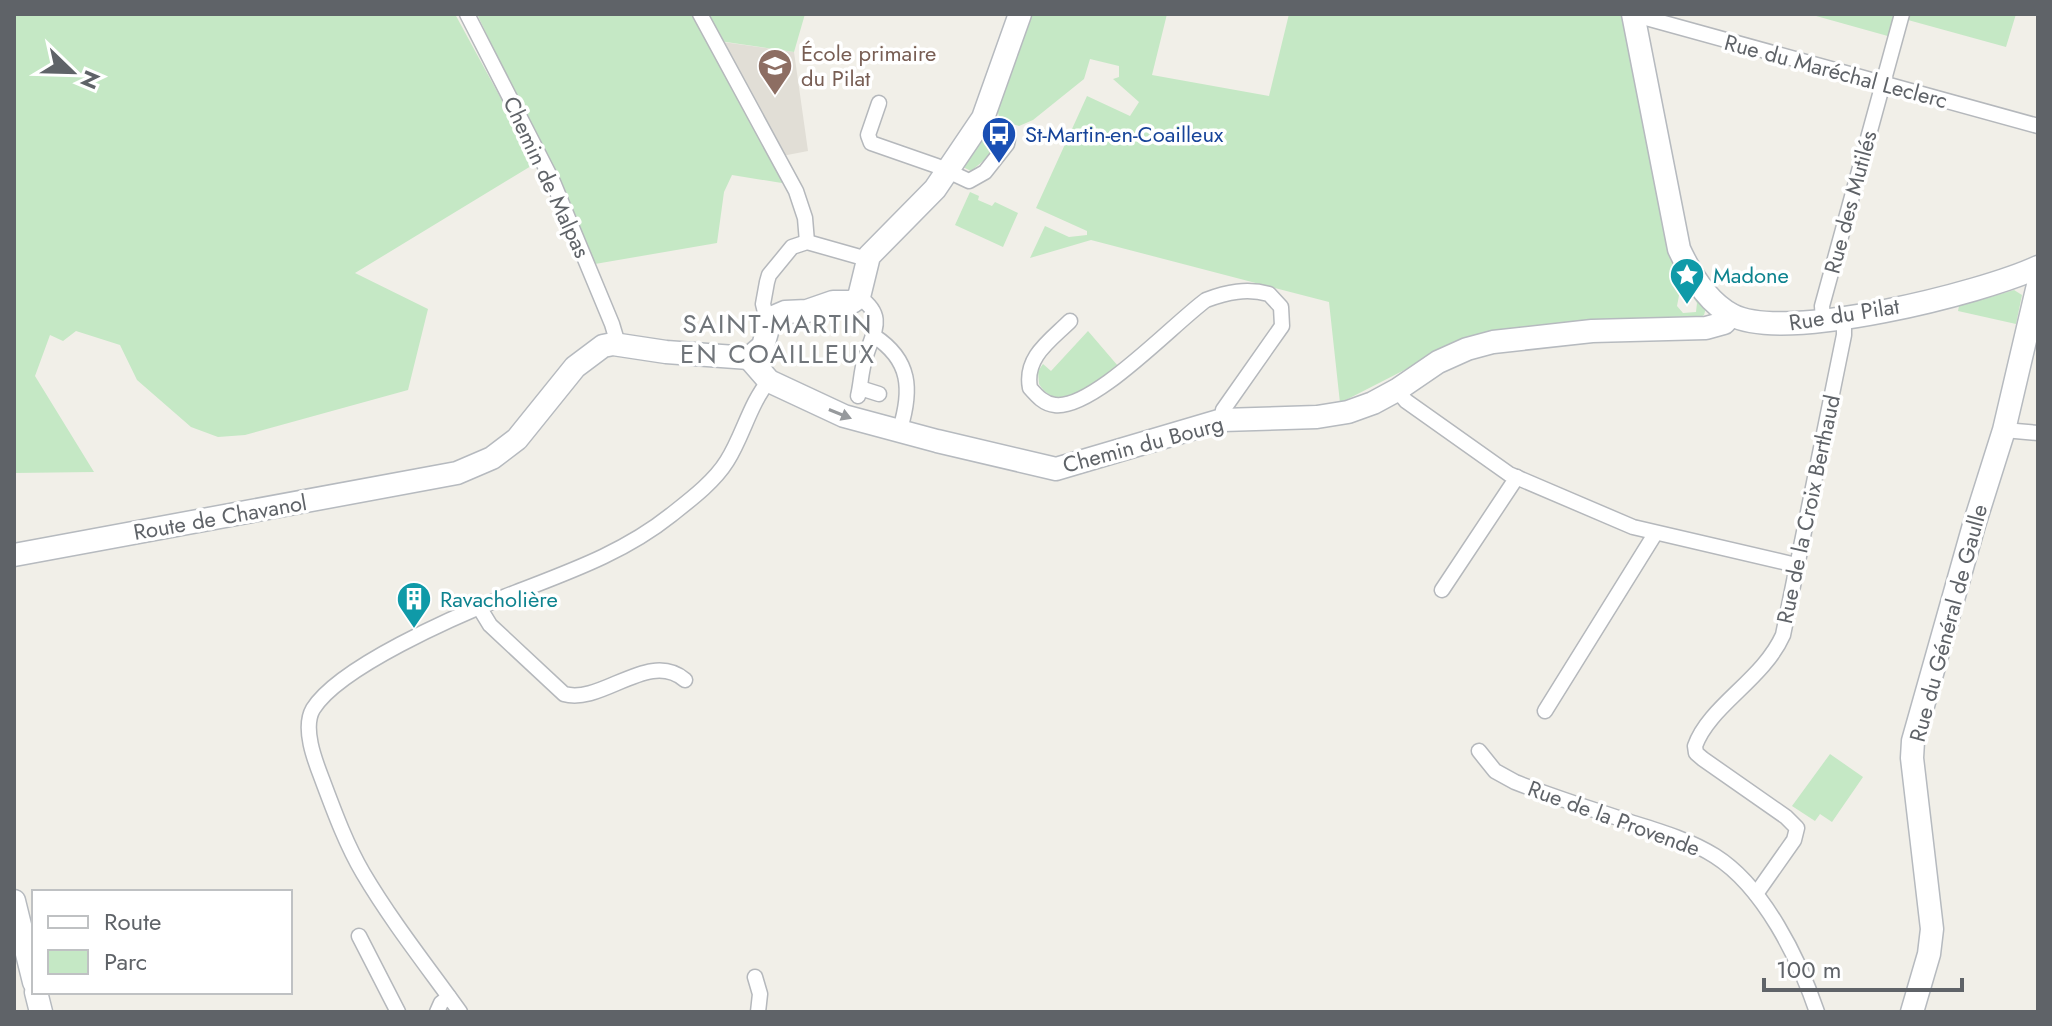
<svg xmlns="http://www.w3.org/2000/svg" width="2052" height="1026" viewBox="0 0 2052 1026" font-family="Jost,sans-serif">
<rect width="100%" height="100%" fill="#f1efe8"/>
<path fill="#e1ded6" d="M723 42 794 52 808 151 782 156 769 133 771 129 768 123 762 120Z"/>
<g fill="#c5e8c5">
<path d="M14 14H455L536 163 355 273 428 309 408 390 245 435 218 437 191 427 137 380 120 345 76 331 63 341 50 335 35 376 94 472 14 473Z"/>
<path d="M477 14H692L788 184 732 175 724 192 717 243 595 264Z"/>
<path d="M705 14H805L794 52 719 41Z"/>
<path d="M1027 14H1167L1152 75 1269 96 1289 14H1623L1663 221 1682 280 1677 306 1683 313 1696 312 1697 303 1687 288 1690 286 1706 308 1704 315 1696 320 1461 341 1340 403 1329 302 1091 240 1030 258 1045 226 1069 237 1087 235V231L1036 208 1087 96 1130 116 1139 102 1113 79 1119 77V66L1090 59 1084 79 1033 120 1019 126 1000 120 996 106Z"/>
<path d="M1809 14H2016L2006 47 1908 20 1902 40Z"/>
<path d="M986 130 993 137V153L971 171 963 167Z"/>
<path d="M970 192 979 196 978 200 992 206 995 202 1018 213 1003 247 955 225Z"/>
<path d="M2014 290 2022 295 2016 324 1958 311 1959 306Z"/>
<path d="M1088 331 1118 366C1099 383 1059 417 1039 384L1038 371 1043 364 1051 371Z"/>
<path d="M1830 754 1863 777 1832 822 1820 814 1815 821 1792 806Z"/>
</g>
<g fill="none" stroke-linecap="round" stroke-linejoin="round">
<defs>
<g id="street">
<path d="M467 14 553 182 612 324 618 344"/>
<path d="M700 14 796 191 805 218 807 242"/>
<path d="M1634 18H1646L2038 126"/>
<path d="M879 103 868 135 871 143 937 166 969 181 985 172 1007 144 1008 139 1002 131 983 118"/>
<path d="M1823 320 1822 306 1902 14"/>
<path d="M1070 321C1051 340 1024 357 1030 388 1037 396 1044 404 1055 405 1093 410 1173 324 1206 300 1227 292 1247 288 1269 294L1281 307 1282 326 1223 410 1222 420"/>
<path d="M768 324 763 304 767 282 769 275 792 247 807 242 867 259"/>
<path d="M874 336C911 360 912 390 900 429"/>
<path d="M860 388 879 394"/>
<path d="M1397 390 1406 401 1509 474 1633 527 1796 565"/>
<path d="M858 396C861 384 861 371 865 359 872 333 888 317 859 297"/>
<path d="M2004 430 2038 433"/>
<path d="M1442 590 1517 477"/>
<path d="M479 607 490 625 564 694C602 705 649 649 685 680"/>
<path d="M1545 711 1655 534"/>
<path d="M1479 751 1495 771 1515 782C1553 797 1592 809 1630 822 1659 831 1690 840 1715 856 1764 887 1799 959 1817 1012"/>
<path d="M1756 894 1794 840 1797 828 1786 817 1703 759 1696 753 1695 746C1709 706 1763 680 1783 635L1844 335V317"/>
<path d="M359 936 398 1012"/>
<path d="M755 977 760 994 758 1012"/>
<path d="M437 1012 441 1003 449 997"/>
<path d="M460 1012C427 966 392 922 363 873 346 844 334 811 322 779 315 761 302 728 313 709 339 667 456 616 504 597 562 574 621 555 671 515 690 500 714 482 727 461 743 436 750 403 769 381"/>
</g>
<g id="secondary">
<path d="M1633 14 1679 249C1690 273 1707 302 1732 315 1785 343 1982 293 2038 267"/>
<path d="M749 358 769 381 844 416 937 441 1056 469 1222 420 1317 417 1348 412 1373 403 1397 390 1438 362 1467 349 1493 342 1592 331 1706 328 1724 323 1731 315"/>
<path d="M749 358 763 346 771 318 785 312 807 311 833 302H852L859 297 869 256 935 189 983 118 1020 14"/>
<path d="M14 555 457 473 492 458 517 439 575 367 603 346 613 344 666 352 749 358"/>
<path d="M14 901 34 982"/>
<path d="M36 992 41 1012"/>
<path d="M1912 1012 1929 954 1932 929 1912 758 1913 741 1974 525 2004 430 2038 285"/>
</g>
</defs>
<use href="#street" stroke="#b5b8bc" stroke-width="17"/>
<use href="#secondary" stroke="#b6babf" stroke-width="25"/>
<use href="#street" stroke="#fff" stroke-width="14"/>
<use href="#secondary" stroke="#fff" stroke-width="22"/>
</g>
<defs><path id="oneway-solid" d="M-6-.8H1V-3.2L6.5 0L1 3.2V.8H-6Z" transform="scale(2)"/></defs>
<use fill="#979a9d" href="#oneway-solid" transform="translate(840 414) rotate(22)"/>
<defs>
<symbol id="school-pin" viewBox="-11 -11 22 30"><path d="M0 17L-7.5 6A9.5 9.5 0 1 1 7.5 6Z" fill="#8d6e63" stroke="#fff"/><path d="M0-5L7-2L0 1L-7-2ZM-4 1L0 2.5L4 1V4Q0 6-4 4Z" fill="#fff"/></symbol>
<symbol id="bus-pin" viewBox="-11 -11 22 30"><path d="M0 17L-7.5 6A9.5 9.5 0 1 1 7.5 6Z" fill="#1a4fb4" stroke="#fff"/><path d="M-5-6H5V4H4V6H2V4H-2V6H-4V4H-5ZM-3.5-4V0h7V-4ZM-3.5 1.2v1.5H-2V1.2ZM2 1.2v1.5H3.5V1.2Z" fill="#fff"/></symbol>
<symbol id="sight-pin" viewBox="-11 -11 22 30"><path d="M0 17L-7.5 6A9.5 9.5 0 1 1 7.5 6Z" fill="#0f9aa8" stroke="#fff"/><path d="M0-6L1.8-2.2L6-1.7L2.9 1.2L3.7 5.4L0 3.3L-3.7 5.4L-2.9 1.2L-6-1.7L-1.8-2.2Z" fill="#fff"/></symbol>
<symbol id="building-pin" viewBox="-11 -11 22 30"><path d="M0 17L-7.5 6A9.5 9.5 0 1 1 7.5 6Z" fill="#0f9aa8" stroke="#fff"/><path d="M-4-6H4V6H1V3H-1V6H-4ZM-2.5-4.3h1.7v1.8h-1.7ZM.8-4.3h1.7v1.8H.8ZM-2.5-1h1.7V.8h-1.7ZM.8-1h1.7V.8H.8Z" fill="#fff"/></symbol>
</defs>
<g fill-rule="evenodd">
<use href="#school-pin" x="755" y="46" width="40" height="54"/>
<use href="#bus-pin" x="979" y="114" width="40" height="54"/>
<use href="#sight-pin" x="1667" y="255" width="40" height="54"/>
<use href="#building-pin" x="394" y="579" width="40" height="54"/>
</g>
<g text-anchor="middle" stroke-width="7" stroke-linejoin="round" paint-order="stroke">
<g font-size="22" fill="#785e54" stroke="#fff" text-anchor="start">
<text x="801" y="61">École primaire<tspan x="801" dy="25">du Pilat</tspan></text>
</g>
<g font-size="22" fill="#5f6368" stroke="#fff">
<text transform="translate(1836 71) rotate(15)" y="8">Rue du Maréchal Leclerc</text>
<text transform="translate(547 177) rotate(65)" y="8">Chemin de Malpas</text>
<text transform="translate(1850 202) rotate(-75)" y="8">Rue des Mutilés</text>
<text transform="translate(1844 314) rotate(-9)" y="8">Rue du Pilat</text>
<text transform="translate(1143 444) rotate(-15)" y="8">Chemin du Bourg</text>
<text transform="translate(1808 509) rotate(-78)" y="8">Rue de la Croix Berthaud</text>
<text transform="translate(220 517) rotate(-10)" y="8">Route de Chavanol</text>
<text transform="translate(1948 623) rotate(-75)" y="8">Rue du Général de Gaulle</text>
<text transform="translate(1614 818) rotate(20)" y="8">Rue de la Provende</text>
</g>
<g font-size="22" fill="#164399" stroke="#fff" text-anchor="start">
<text x="1025" y="142">St-Martin-en-Coailleux</text>
</g>
<g font-size="22" fill="#0d838f" stroke="#fff" text-anchor="start">
<text x="1713" y="283">Madone</text>
<text x="440" y="607">Ravacholière</text>
</g>
<g font-size="26" letter-spacing="2" fill="#70757a" stroke="#fff">
<text x="778" y="333">SAINT-MARTIN<tspan x="778" dy="30">EN COAILLEUX</tspan></text>
</g>
</g>
<rect width="2052" height="1026" fill="none" stroke="#5f6368" stroke-width="32"/>
<rect x="32" y="890" width="260" height="104" fill="#ffffff" stroke="#bfc1c3" stroke-width="2"/>
<rect x="48" y="916" width="40" height="12" fill="#ffffff" stroke="#bfc1c3" stroke-width="2"/>
<text x="104" y="930" font-size="24" fill="#5f6368">Route</text>
<rect x="48" y="950" width="40" height="24" fill="#c5e8c5" stroke="#bfc1c3" stroke-width="2"/>
<text x="104" y="970" font-size="24" fill="#5f6368">Parc</text>
<g transform="translate(72 72) rotate(113)" stroke="#ffffff" stroke-width="6" paint-order="stroke">
<path d="M0-6L14 30L0 20L-14 30Z" fill="#5f6368"/>
<text y="-12" font-size="22" font-weight="bold" text-anchor="middle" fill="#5f6368">N</text>
</g>
<path d="M1764 978v12h198v-12" fill="none" stroke="#5f6368" stroke-width="4"/>
<text x="1776" y="978" font-size="24" fill="#5f6368" stroke="#ffffff" stroke-width="6" paint-order="stroke">100 m</text>
</svg>
